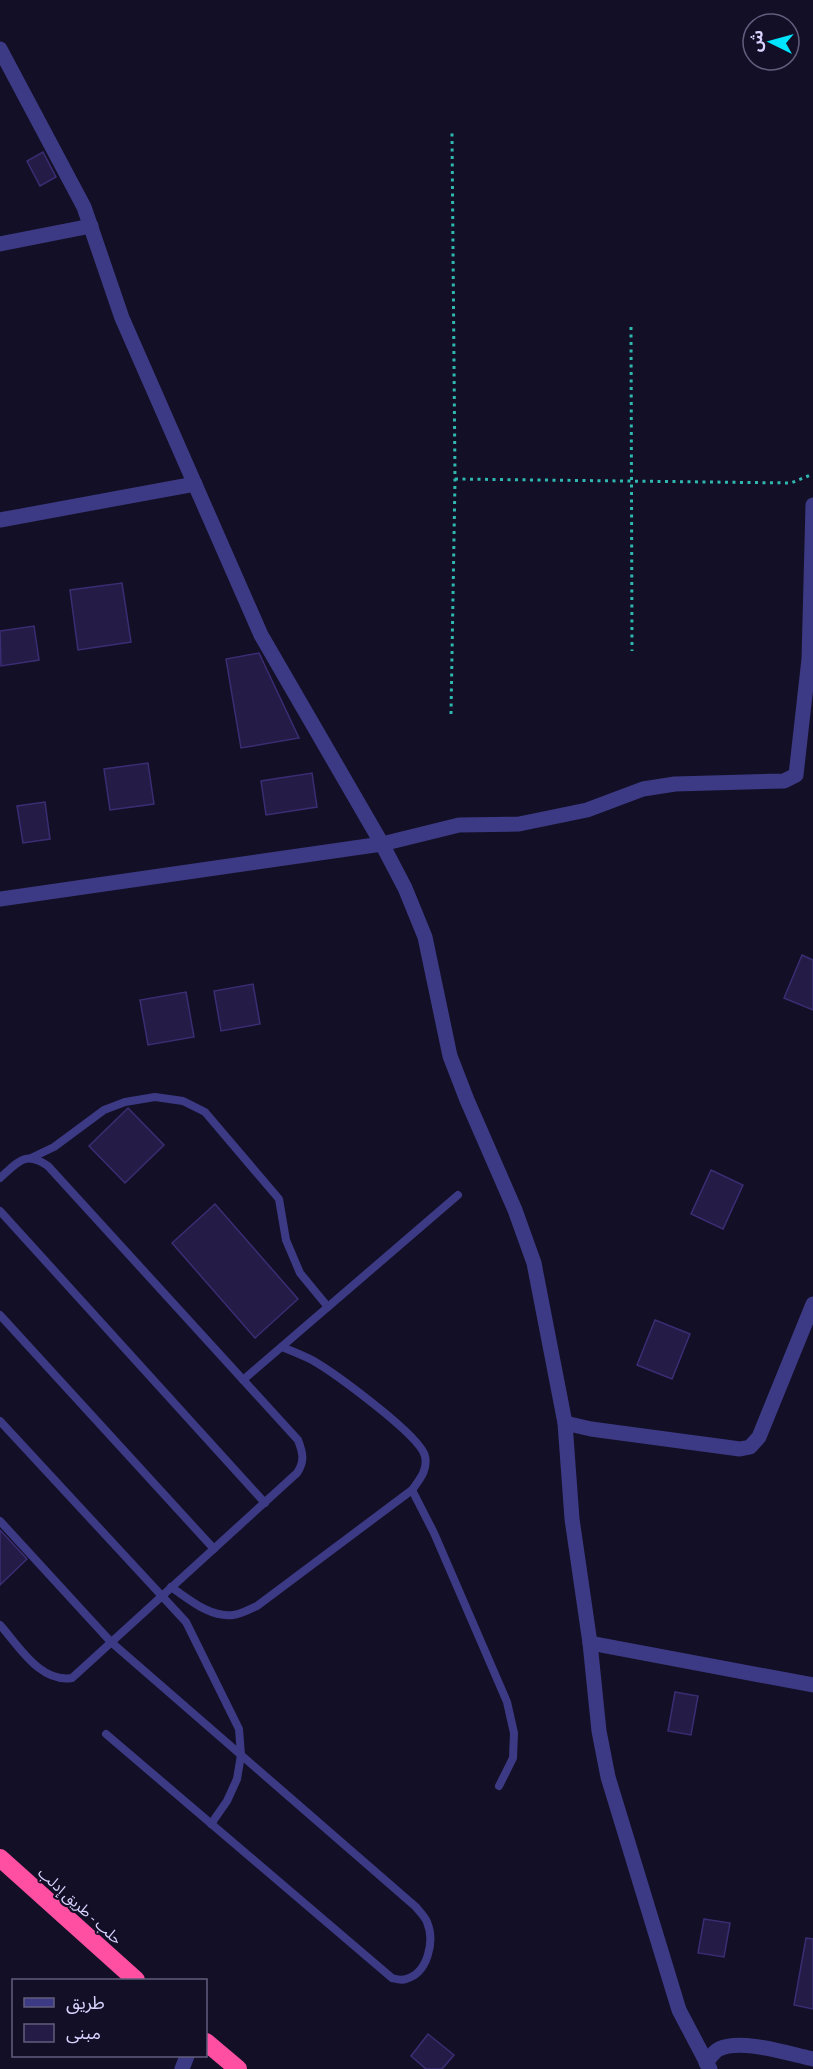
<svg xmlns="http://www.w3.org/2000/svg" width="813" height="2069" viewBox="0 0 813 2069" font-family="'Source Sans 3','Noto Sans Arabic',sans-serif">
<rect width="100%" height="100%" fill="#130f26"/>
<g fill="#241b47" stroke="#3b2d73" stroke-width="1.5">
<path d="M43 152 56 177 40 186 27 161Z"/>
<path d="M122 583 131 642 78 650 70 590Z"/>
<path d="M34 626 39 660 1 666 0 631Z"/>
<path d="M259 653 299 738 241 748 226 659Z"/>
<path d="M148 763 154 804 110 810 104 769Z"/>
<path d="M312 773 317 807 266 815 261 781Z"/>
<path d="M45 802 50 839 23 843 17 806Z"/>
<path d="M802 955 813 960V1010L784 998Z"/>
<path d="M253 984 260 1024 221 1031 214 991Z"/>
<path d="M186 992 194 1037 148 1045 140 1000Z"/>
<path d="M128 1108 164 1145 125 1183 89 1146Z"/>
<path d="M711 1170 743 1185 723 1229 691 1214Z"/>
<path d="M215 1204 298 1299 255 1338 172 1243Z"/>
<path d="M655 1320 690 1334 672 1379 637 1365Z"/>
<path d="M0 1530 27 1559 0 1585Z"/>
<path d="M675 1692 698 1696 691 1735 668 1731Z"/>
<path d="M704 1919 730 1923 724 1957 698 1953Z"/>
<path d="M806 1938 813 1939V2009L794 2005Z"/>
<path d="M428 2034 454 2055 442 2069H426L411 2056Z"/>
</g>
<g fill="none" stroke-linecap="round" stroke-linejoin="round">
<g stroke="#2fb8b0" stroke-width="3" stroke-dasharray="3 4.5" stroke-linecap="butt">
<path d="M631 327 632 651"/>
<path d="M455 479 791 483 813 474"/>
<path d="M451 714 455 479 452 133"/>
</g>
<g stroke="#3d3a85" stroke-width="8">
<path d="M31 1158 54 1147 104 1110 125 1102 155 1097 183 1101 205 1112 279 1199 286 1240 300 1273 328 1307"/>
<path d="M0 1178C18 1162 25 1150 48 1166L298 1440C303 1453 305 1461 297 1473L72 1678C40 1683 19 1646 0 1625"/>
<path d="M0 1211 265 1503"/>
<path d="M0 1315 214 1549"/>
<path d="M243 1380 458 1195"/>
<path d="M0 1421 186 1622 239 1729 241 1755 237 1779 227 1801 211 1824"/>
<path d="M412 1490 434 1533 507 1702 514 1733 513 1758 499 1786"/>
<path d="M0 1521 111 1642 416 1907C419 1911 425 1917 427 1922 435 1941 428 1973 406 1979 401 1981 396 1979 392 1978L106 1734"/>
<path d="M171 1587C189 1599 210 1618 233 1615 241 1614 250 1609 257 1606L412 1490C420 1479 428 1470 425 1456 420 1435 333 1372 312 1360 302 1355 292 1351 282 1347"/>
</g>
<g stroke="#3d3a85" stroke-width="15">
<path d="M0 49 84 207 122 318 261 635 382 844 405 888 425 937 450 1056 467 1100 515 1210 534 1263 565 1423 572 1519 590 1643 599 1731 608 1777 679 2010 710 2069"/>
<path d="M0 244 91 226"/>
<path d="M0 520 195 484"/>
<path d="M0 899 382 844 459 825 519 824 587 810 643 789 675 784 784 781 796 775 809 659 813 505"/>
<path d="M565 1423 591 1429 740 1449 750 1447 759 1437 813 1304"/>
<path d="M590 1643 813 1685"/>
<path d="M706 2063C710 2058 713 2052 719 2049 741 2038 789 2054 813 2059"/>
<path d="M182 2069 187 2056"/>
</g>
<g stroke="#ff4fa3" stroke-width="18">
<path d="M0 1858 136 1980"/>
<path d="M206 2042 238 2069"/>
</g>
</g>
<g text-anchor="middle" stroke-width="4.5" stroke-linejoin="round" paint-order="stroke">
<g font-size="15" fill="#d9d4ff" stroke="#130f26">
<text transform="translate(80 1906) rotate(42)" y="5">حلب - طريق إدلب</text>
</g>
</g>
<rect x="12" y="1979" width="195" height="78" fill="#130f26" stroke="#625e7d" stroke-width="1.5"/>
<rect x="24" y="1998" width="30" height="9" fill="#3d3a85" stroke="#625e7d" stroke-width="1.5"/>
<text x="66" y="2009" font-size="18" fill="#d9d4ff">طريق</text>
<rect x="24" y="2024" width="30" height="18" fill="#241b47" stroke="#625e7d" stroke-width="1.5"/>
<text x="66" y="2039" font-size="18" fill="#d9d4ff">مبنى</text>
<g transform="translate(771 42) rotate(275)"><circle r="28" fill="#130f26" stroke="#625e7d" stroke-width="1.5"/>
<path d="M0-4.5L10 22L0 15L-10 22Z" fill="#00e5ff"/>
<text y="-9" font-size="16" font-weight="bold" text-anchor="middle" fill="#d9d4ff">ش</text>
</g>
</svg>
